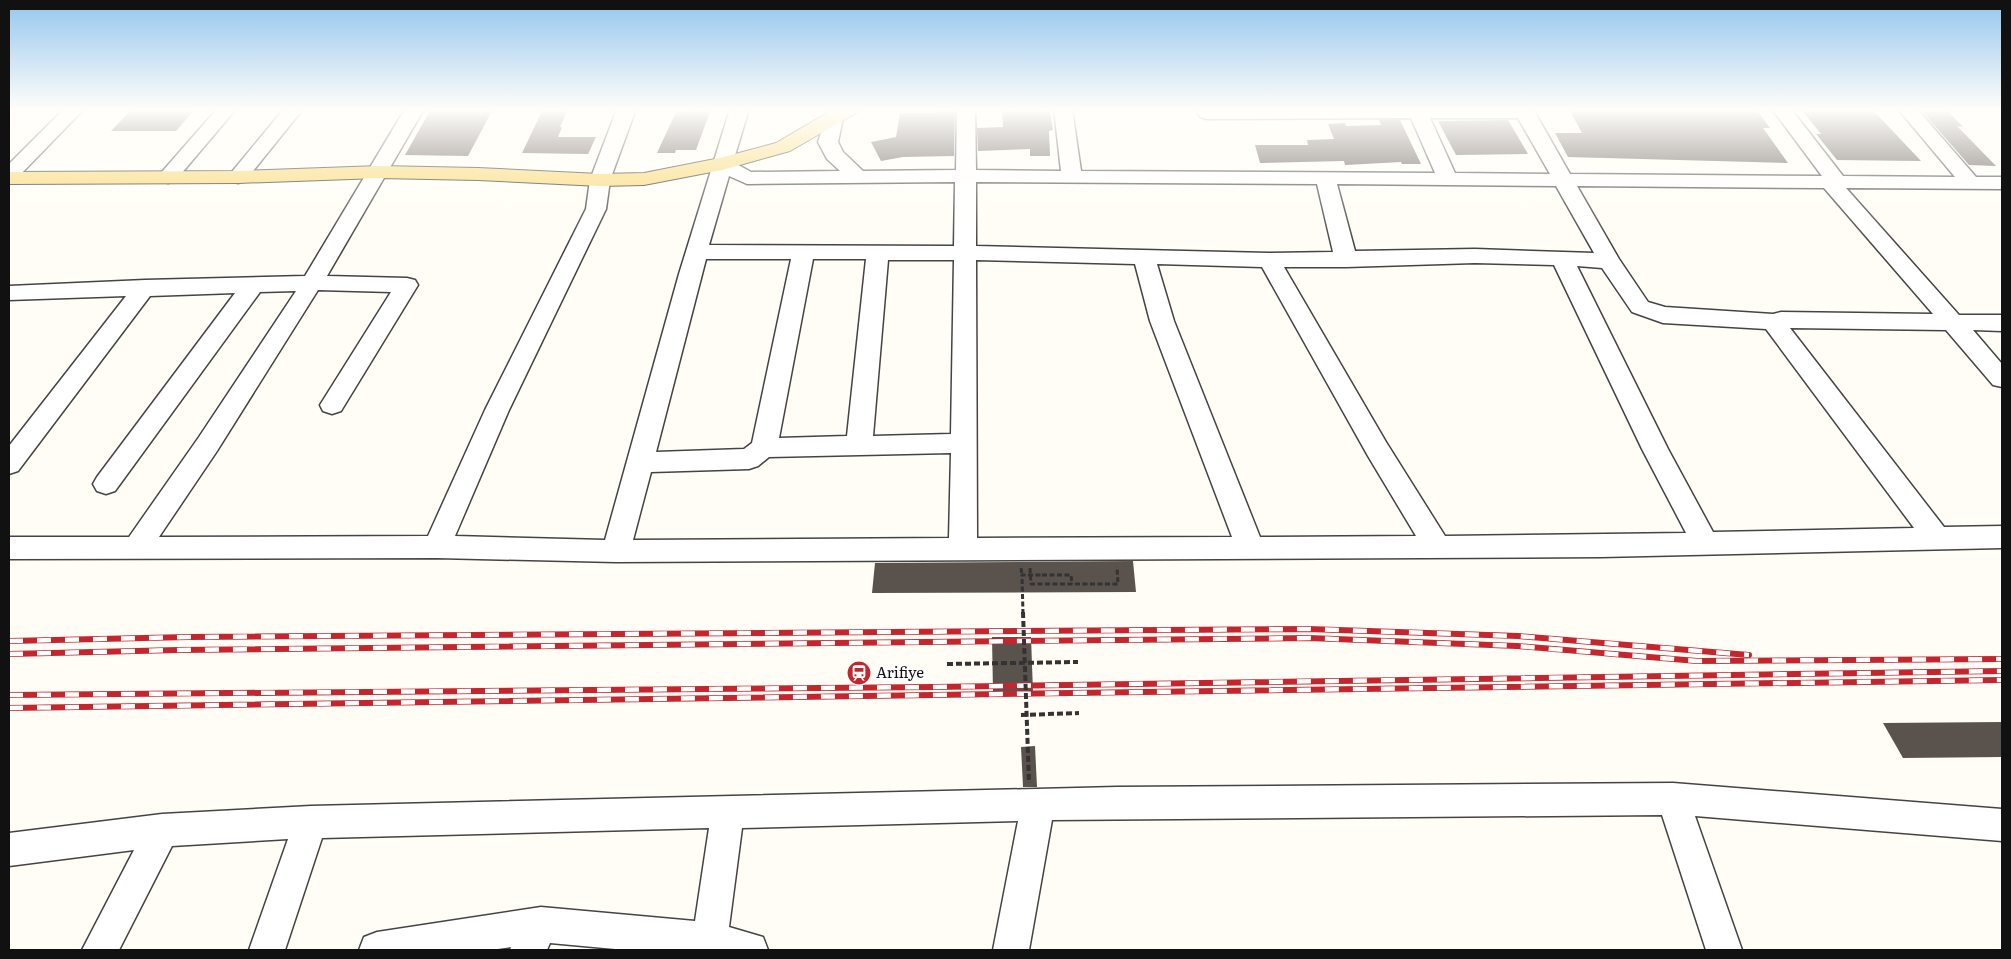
<svg xmlns="http://www.w3.org/2000/svg" width="2011" height="959" viewBox="0 0 2011 959" font-family="Literata,serif">
<rect width="100%" height="100%" fill="#fffdf5"/>
<g fill="#5a524d">
<path d="M155 109H195L176 131H111L131 110Z"/>
<path d="M431 109H493L468 156 405 155Z"/>
<path d="M543 109H568L560 127H562L558 137H596L588 154 522 153Z"/>
<path d="M691 109H711L696 150H676L675 153H657L676 112H690Z"/>
<path d="M935 109H955L954 156 903 157 881 161 871 142 896 137 900 113H935Z"/>
<path d="M1002 109H1022V112L1050 111 1053 130 1049 131 1050 156H1030V149L978 151 977 128 1003 127Z"/>
<path d="M1569 109H1756L1770 128H1763L1788 163 1568 157 1555 133H1582Z"/>
<path d="M1801 109H1872L1921 161 1837 160 1816 134H1821Z"/>
<path d="M1920 109H1946L1963 127 1957 126 1996 166 1969 165Z"/>
<path d="M1379 120H1400L1421 164H1402L1401 162 1345 165 1344 161 1260 163 1255 145H1308L1307 140 1334 139 1328 124 1345 123 1346 126 1381 125Z"/>
<path d="M1508 120 1528 154 1456 155 1438 121Z"/>
<path d="M1133 561 1136 592 872 593 875 563Z"/>
<path d="M992 637H1031L1033 692 993 693Z"/>
<path d="M2002 722V757L1903 758 1883 723Z"/>
<path d="M1035 746 1037 787H1023L1021 747Z"/>
</g>
<g fill="none" stroke-linecap="round" stroke-linejoin="round">
<defs>
<g id="minor">
<path d="M64 109H84L16 179 9 181V164Z"/>
<path d="M217 109H236L175 181 168 183 161 181 158 177 161 173Z"/>
<path d="M284 109H303L245 181 238 183 231 181 228 177 231 173Z"/>
<path d="M405 109H424L327 276 407 278 415 280 418 285 341 411 332 414 323 411 320 405 391 292 318 290 217 451 159 537 428 536 485 410 586 209 590 180 617 109H636L610 180 606 209 509 410 455 536 605 540 679 274 730 109H749L733 162 751 172 840 171 827 159 818 142 827 114 834 112 841 114 843 118 838 142 843 152 863 171 956 170 957 109H975L976 170 1061 171 1054 109H1072L1081 171 1435 173 1411 118 1207 119 1200 117 1198 113 1200 109H1533L1570 174 1822 176 1772 109H1791L1843 176 1955 177 1898 109H1917L1976 177H2002V189L1846 188 1959 315H2002V331L1973 330 2002 364V387L1993 385 1946 330 1790 328 1944 527 2002 526V548L1601 557 616 562 437 558 9 559V537H129L199 437 296 291 260 292 115 491 106 494 97 491 93 484 97 477 235 293 150 296 18 471 9 474V446L126 296 9 300V286L145 280 305 276ZM1430 118H1518L1550 174 1455 173ZM729 176 747 184 955 182 954 246 709 245ZM976 182 1317 184 1333 252 1269 253 976 246ZM1337 184 1556 186 1594 253 1475 249 1355 251ZM1577 186 1824 188 1933 314 1781 312 1773 314 1665 307 1648 302 1619 259ZM706 259H791L752 443 744 449 656 452ZM813 259H866L847 436 779 438ZM888 260H954L951 434 873 436ZM976 260 1135 264 1150 321 1232 537 977 538ZM1475 263 1554 265 1642 449 1686 533 1445 536 1386 442 1284 267H1346ZM1157 264 1262 267 1368 456 1416 536 1260 537 1174 321ZM1577 266 1602 268 1632 312 1663 323 1766 329 1914 528 1713 532 1668 449ZM951 453 949 538 633 540 651 472 749 469 758 466 769 457Z"/>
<path d="M1673 783 2002 809V841L1695 816 1742 950H1706L1662 815 1052 820 1029 950H993L1018 821 742 828 729 927 763 937 768 950H626L550 943 547 950H510L511 947 491 950H359L364 937 377 932 541 907 695 921 709 828 322 838 285 950H249L288 839 172 846 119 950H82L134 850 9 866V833L162 814 311 806 1117 787Z"/>
</g>
<path id="major" d="M834 109H859L856 113 790 151 722 170 644 185 600 186 478 180 379 178 238 183 9 184V172L238 171 379 166 478 168 600 174 644 173 720 158 776 143Z"/>
</defs>
<use href="#minor" stroke="#444" stroke-width="3"/>
<use href="#major" stroke="#222" stroke-width="2"/>
<g stroke="#333" stroke-width="3" stroke-dasharray="5 2.5" stroke-linecap="butt">
<path d="M1021 568 1022 575"/>
<path d="M1030 568 1031 584H1118L1117 567"/>
<path d="M1042 575H1071L1072 584"/>
</g>
<g stroke="#333" stroke-width="4" stroke-dasharray="6 3" stroke-linecap="butt">
<path d="M947 664 1078 662"/>
<path d="M1021 715 1079 713"/>
</g>
<use href="#minor" fill="#fff" fill-rule="evenodd"/>
<use href="#major" fill="#f9d66b" fill-rule="evenodd"/>
<defs>
<g id="rail">
<path d="M9 641 189 637 1308 629 1518 636 1749 655"/>
<path d="M9 654 178 650 1309 638 1517 646 1697 661 2002 659"/>
<path d="M9 695 934 687 2002 671"/>
<path d="M9 708 2002 680"/>
</g>
</defs>
<use href="#rail" stroke="#c4262e" stroke-width="6"/>
<use href="#rail" stroke="#fff" stroke-width="4.5" stroke-dasharray="14" stroke-linecap="butt"/>
<path stroke="#333" stroke-width="3" stroke-dasharray="5 2.5" stroke-linecap="butt" d="M1023 614 1022 575H1042"/>
<path stroke="#333" stroke-width="4" stroke-dasharray="6 3" stroke-linecap="butt" d="M1023 612 1029 783"/>
</g>
<linearGradient id="sky" x2="0" y2="1"><stop stop-color="#95c6ee"/><stop offset="0.45" stop-color="#fffefa"/><stop offset="1" stop-color="#fffefa" stop-opacity="0"/></linearGradient>
<rect width="2011" height="244" fill="url(#sky)"/>
<defs>
<symbol id="station-disc" viewBox="-11 -11 22 22"><circle r="9.5" fill="#c4262e" stroke="#fff"/><path d="M-3-6H3Q5-6 5-4V2Q5 4 3 4L4.5 6H3L1.5 4h-3L-3 6H-4.5L-3 4Q-5 4-5 2V-4Q-5-6-3-6ZM-3.5-4v3h7v-3ZM-3.5 1v1.5H-2V1ZM2 1v1.5H3.5V1Z" fill="#fff"/></symbol>
</defs>
<g fill-rule="evenodd">
<use href="#station-disc" x="845" y="659" width="28" height="28"/>
</g>
<g text-anchor="middle" stroke-width="5" stroke-linejoin="round" paint-order="stroke">
<g font-size="15" fill="#111" stroke="#fff" text-anchor="start">
<text x="876" y="678">Arifiye</text>
</g>
</g>
<rect width="2011" height="959" fill="none" stroke="#111111" stroke-width="20"/>
</svg>
